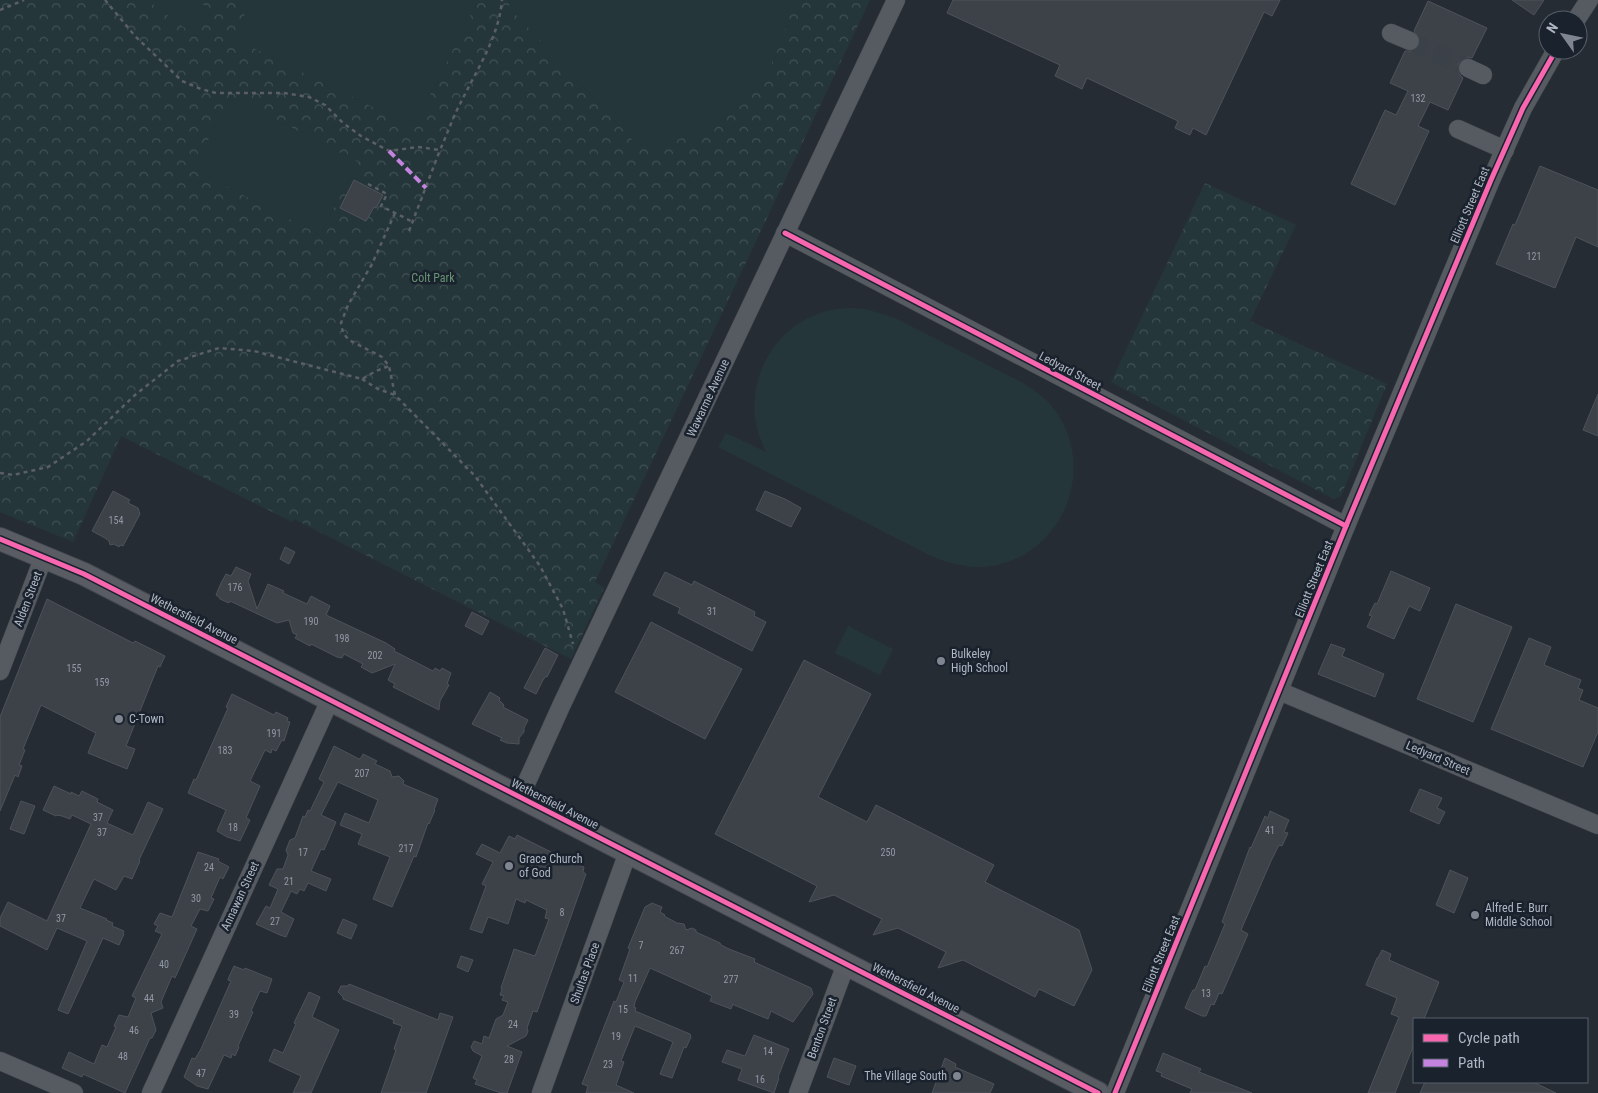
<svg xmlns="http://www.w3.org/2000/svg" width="1598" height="1093" viewBox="0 0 1598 1093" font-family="'Roboto Condensed',sans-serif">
<defs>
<pattern id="forest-crowns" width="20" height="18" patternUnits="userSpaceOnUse" patternTransform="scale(1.25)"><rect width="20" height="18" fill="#243639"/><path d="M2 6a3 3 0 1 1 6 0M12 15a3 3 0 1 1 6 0" fill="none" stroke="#415154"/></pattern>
</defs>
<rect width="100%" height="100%" fill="#262c33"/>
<g fill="url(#forest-crowns)">
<path d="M0 0H870L595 582 604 588 571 659 294 519 292 522 121 436 73 542 0 512Z"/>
<path d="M1205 183 1296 225 1250 321 1387 384 1341 496 1334 499 1111 382Z"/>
</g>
<g fill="#243639">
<path d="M150 0H197L211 11 194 35 149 1Z"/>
<path d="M254 0H478L418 119 407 124 231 37Z"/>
<path d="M510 0H788L786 27 771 65 745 103 707 129 671 142 638 146 509 7Z"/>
<path d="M231 96 358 162 320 235 193 169Z"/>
<path d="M849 308 866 309 895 318 1023 383C1032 389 1042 395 1050 404 1098 459 1069 549 997 565 975 570 954 565 933 557L718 447 726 433 766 452C762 444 759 436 757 427 746 382 772 332 815 315 826 310 838 309 849 308Z"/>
<path d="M848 626 893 649 880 675 835 653Z"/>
</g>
<g fill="#3d4148" stroke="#4e535b">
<path d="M953 0H1280L1272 16 1264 12 1206 135 1193 128 1190 135 1175 128 1178 121 1087 78 1082 89 1055 76 1060 65 947 13Z"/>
<path d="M1512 0H1544L1534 15Z"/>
<path d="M1428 1 1487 28 1472 58 1468 57 1462 59 1458 64 1459 74 1463 78 1448 110 1430 102 1418 126 1429 131 1395 205 1351 184 1385 110 1396 115 1408 91 1390 83 1405 51H1412L1420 46V39L1414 31Z"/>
<path d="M1540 166 1598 190V247L1576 237 1555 288 1496 264 1513 224 1515 225Z"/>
<path d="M354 180 383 195 376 208 374 207 366 221 340 208Z"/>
<path d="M1598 394V436L1583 430Z"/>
<path d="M113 491 130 500 128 503 138 508 140 514 123 546 120 545 119 547 114 544 110 545 109 541 105 538 92 531Z"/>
<path d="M765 491 785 499 801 508 791 527 756 510Z"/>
<path d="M285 547 295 552 289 564 280 559Z"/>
<path d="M236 567 251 574 248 581 257 609 268 584 284 591 283 593 307 604 311 596 330 606 326 615 386 643 395 649 394 651 433 671 435 668 440 671 442 668 451 673 447 684 449 685 440 701 439 710 393 687 395 684 388 680 395 664 372 673 361 667 363 664 344 654 342 658 337 657 311 644 310 646 295 638 297 635 293 633 289 620 277 623 230 601 229 603 220 599V598L216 595 221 583 226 574 231 576Z"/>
<path d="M1391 571 1430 588 1420 611 1409 606 1394 639 1367 627 1372 616 1369 615 1375 603 1377 604Z"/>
<path d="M665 572 692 585 694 581 755 612 754 616 766 622 752 651 678 613 680 608 653 595Z"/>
<path d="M47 599 133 643 135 641 165 656 160 667 158 666 126 746 135 749 127 769 88 753 96 733 41 705 23 749 25 750 19 765 22 766 18 777 15 775 0 811V717Z"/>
<path d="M1456 604 1512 627 1473 722 1417 699Z"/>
<path d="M472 612 489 621 482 635 465 626Z"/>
<path d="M651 622 742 669 705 739 615 692Z"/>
<path d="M1529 638 1551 647 1544 665 1581 680 1578 688 1583 690 1579 700 1598 708V732L1583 767 1491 729Z"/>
<path d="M1331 644 1345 649 1342 656 1384 674 1375 697 1318 674Z"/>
<path d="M545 648 558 655 547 677 546 676 543 680 536 694 524 688Z"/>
<path d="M804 660 871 694 818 797 867 822 876 805 994 865 985 882 1079 930 1092 970 1074 1006 1039 989 1035 997 963 960 938 968 946 952 898 928 873 935 882 919 834 895 809 902 817 886 715 834Z"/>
<path d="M490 692 500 698 499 700 504 705 503 707 528 720 524 728V732L519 738V744L507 743 500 740 502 738 472 724Z"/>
<path d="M232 694 274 715 276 712 288 718 287 721 290 722 284 741 282 740 276 751 272 749 271 753 265 750 250 781 260 786 246 818 250 820 240 841 227 837 217 831 226 810 188 793 194 779 196 780 228 708 226 707Z"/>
<path d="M334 746 359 759 361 758 363 754 377 761 375 764 390 771 392 777 399 776 404 781 403 784 438 799 434 810H435L429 824 428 823 416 857 414 856 392 907 373 899 390 857 358 844 362 834 340 825 345 813 369 823 378 800 338 782 321 815 336 822 324 850 321 849 311 871 331 879 326 891 308 883 304 891 300 889 297 894 291 891 281 912 294 919 286 937 280 935 256 924 266 906 270 908 278 889 269 885 277 869H283L288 855 286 850 290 840 295 838 303 816 305 817 308 810 310 811 324 782 319 779Z"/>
<path d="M54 786 71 794V792L79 796 82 791 98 799 97 802 113 810 107 823 133 835 148 802 163 809 139 860 140 861 132 879 124 876 116 890 94 879 80 908 107 919 106 920 113 923 112 926 124 931 123 933 124 934 119 945 103 938 68 1014 58 1010 87 941 57 928 47 950 0 926V918L8 902 47 921 91 824 72 815 70 819 62 816 57 815 56 816 43 810Z"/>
<path d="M1420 789 1442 798 1437 808 1445 812 1439 824 1410 811Z"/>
<path d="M21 801 35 806 24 834 10 829Z"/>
<path d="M1270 811 1289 820 1284 832 1288 833 1282 846 1279 845 1271 861 1241 930 1248 934 1222 994 1219 993 1214 1005 1211 1004 1206 1016H1202L1185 1008 1190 996 1193 990H1195L1205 966 1207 967 1225 924 1222 922 1250 847 1251 848 1265 816 1268 818Z"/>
<path d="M517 835 555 854 554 856 584 867 583 872 586 874 537 1012 533 1011 527 1028 528 1031 526 1036 507 1046 522 1052 507 1093H501L475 1084 477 1080 473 1078 482 1056 473 1051 471 1047 474 1041 482 1044 484 1036 489 1038 496 1019 503 1015 508 1002 502 1000 504 996 500 995 502 989 501 988 514 949 535 956 549 919 545 918 547 910 526 900 525 903 516 899 508 924 488 917 482 933 470 929 486 886 482 884 493 862 476 854 482 844 500 853 509 836 515 839Z"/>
<path d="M198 852 219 859 218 861 229 867 223 879 220 877 211 898 214 899 208 911 200 909 191 926 197 929 175 978 172 976 161 1002 163 1008 151 1013 156 1030 152 1038H150L125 1093 83 1074 82 1077 62 1068 69 1052 94 1064 102 1045 107 1047 116 1027 114 1026 119 1015 128 1017 136 998 132 996 162 934 155 931 158 926 154 924 160 913 172 917Z"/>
<path d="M1450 870 1468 878 1454 913 1436 905Z"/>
<path d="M652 903 662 907 660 912 665 915 664 916 677 923 684 924 686 930 692 928 696 930V932L720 943 721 945 729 949 755 959 754 962 811 988 813 994 793 1022 771 1011 768 1019 734 1005 733 1004 731 1009 710 1001 712 996 650 968 635 1002 634 1007 636 1008 635 1011 690 1034 691 1037 686 1048 684 1047 672 1078 660 1074 673 1042 635 1026 621 1061 624 1062 616 1085 634 1093H586L588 1086 582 1084 614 1001 616 1002 624 982 619 980 630 949 628 948 645 907Z"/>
<path d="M343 919 357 925 351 939 337 933Z"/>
<path d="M1382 950 1391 954 1389 960 1439 982 1424 1019H1414V1044L1395 1093H1368L1399 1017 1391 1014 1397 998 1366 985 1377 958H1378Z"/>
<path d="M461 956 473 960 468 972 457 967Z"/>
<path d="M234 966 244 970 245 968 272 979 267 993 260 991 251 1011 253 1012 238 1046 239 1047 235 1056 232 1054 231 1058 224 1055 208 1089 197 1086 184 1077 192 1058 195 1059 201 1049 231 981 228 980V979Z"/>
<path d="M349 984 438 1020 440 1013 453 1017 426 1093H381L396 1050 394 1049 402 1026 393 1023 394 1020 343 999V997L338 992 341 986H348Z"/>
<path d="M309 992 320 997 312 1017 339 1030 311 1093H293L301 1076 269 1061 274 1049 283 1053 296 1024 294 1023Z"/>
<path d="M754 1035 789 1049 778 1077 779 1078 774 1093 738 1080 742 1069 722 1062 727 1050 745 1056Z"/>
<path d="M1163 1053 1201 1069 1199 1072 1252 1093H1190L1192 1089 1161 1076 1162 1073 1156 1071Z"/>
<path d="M834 1058 856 1066 849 1085 827 1077Z"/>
<path d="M945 1058 956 1064 955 1067 994 1084 990 1093H932Z"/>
<path d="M1425 1082H1533L1556 1093H1420Z"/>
</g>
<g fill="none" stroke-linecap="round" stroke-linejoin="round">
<path stroke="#3b4149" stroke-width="18" stroke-dasharray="18 9" stroke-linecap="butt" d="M1410 41 1468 68"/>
<defs>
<g id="minor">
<path d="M1576 20 1589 0"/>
<path d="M1391 33 1410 41"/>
<path d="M1468 68 1483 75"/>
<path d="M1458 129 1505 150"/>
<path d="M785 233 1346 526"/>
<path d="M0 671 44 556"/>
<path d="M1279 691 1598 825"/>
<path d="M520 797 562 704 896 0"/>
<path d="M0 1061 74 1093"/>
<path d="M151 1093 330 700"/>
<path d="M541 1093 628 852"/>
<path d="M798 1093 846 964"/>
<path d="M1115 1093 1346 526 1491 180 1523 108 1556 50"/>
</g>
<path id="major" d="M0 539 84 574 1098 1093"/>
</defs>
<use href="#minor" stroke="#44484e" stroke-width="19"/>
<use href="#major" stroke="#434850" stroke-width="24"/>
<g stroke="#5a5e65" stroke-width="2.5" stroke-dasharray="4 4" stroke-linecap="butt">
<path d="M105 0 135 36 182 81 201 89 216 93H284L309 97 325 105 343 123 361 136 389 151 418 147 440 150C447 135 452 119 460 104 476 71 499 37 502 0"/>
<path d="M0 10 24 0"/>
<path d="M368 184 387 194 381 206 413 222"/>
<path d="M395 213 372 264 348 305 341 323 343 333 349 340 382 357 389 366 395 395 475 476 540 566 563 609 573 644"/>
<path d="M409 231 440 150"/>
<path d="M362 379 378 389 395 395"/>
<path d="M0 473 13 475 48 467 87 441 135 395 178 361 219 348 254 351 362 379 376 371 389 366"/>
</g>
<use href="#minor" stroke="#565a61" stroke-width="18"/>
<use href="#major" stroke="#595d63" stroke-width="22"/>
<path stroke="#c483df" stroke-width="4" stroke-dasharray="8 4" stroke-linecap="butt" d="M389 151 426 188"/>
<defs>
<g id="cycleway">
<path d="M785 233 1346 526"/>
<path d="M0 539 84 574 1098 1093"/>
<path d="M1115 1093 1346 526 1491 180 1523 108 1556 50"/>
</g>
</defs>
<use href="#cycleway" stroke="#1a222d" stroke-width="8"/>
<use href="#cycleway" stroke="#f766af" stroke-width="5"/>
</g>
<g fill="#7f8692" stroke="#1a222d" stroke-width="2">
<circle cx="941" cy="661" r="5"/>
<circle cx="119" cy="719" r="5"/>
<circle cx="509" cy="866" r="5"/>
<circle cx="1475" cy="915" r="5"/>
<circle cx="957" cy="1076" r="5"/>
</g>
<g text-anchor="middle" stroke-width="5" stroke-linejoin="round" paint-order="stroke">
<g font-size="10" fill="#929aa6">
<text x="1418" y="102">132</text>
<text x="1534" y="260">121</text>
<text x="116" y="524">154</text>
<text x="235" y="591">176</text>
<text x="712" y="615">31</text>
<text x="311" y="625">190</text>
<text x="342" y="642">198</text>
<text x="375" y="659">202</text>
<text x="74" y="672">155</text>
<text x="102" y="686">159</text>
<text x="274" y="737">191</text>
<text x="225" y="754">183</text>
<text x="362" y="777">207</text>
<text x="98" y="821">37</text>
<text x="233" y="831">18</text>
<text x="1270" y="834">41</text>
<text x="102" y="836">37</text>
<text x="406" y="852">217</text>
<text x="303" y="856">17</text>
<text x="888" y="856">250</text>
<text x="209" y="871">24</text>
<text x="289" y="885">21</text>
<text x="196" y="902">30</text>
<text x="562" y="916">8</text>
<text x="61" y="922">37</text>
<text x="275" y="925">27</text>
<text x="641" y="949">7</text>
<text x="677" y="954">267</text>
<text x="164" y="968">40</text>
<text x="633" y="982">11</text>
<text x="731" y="983">277</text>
<text x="1206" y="997">13</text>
<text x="149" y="1002">44</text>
<text x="623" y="1013">15</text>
<text x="234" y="1018">39</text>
<text x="513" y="1028">24</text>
<text x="134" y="1034">46</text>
<text x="616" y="1040">19</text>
<text x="768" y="1055">14</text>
<text x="123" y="1060">48</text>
<text x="509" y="1063">28</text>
<text x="608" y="1068">23</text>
<text x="201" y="1077">47</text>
<text x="760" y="1083">16</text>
</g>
<g font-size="12" fill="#afb7c5" stroke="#1a222d">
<text transform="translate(1470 205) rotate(-67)" y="4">Elliott Street East</text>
<text transform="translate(1070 371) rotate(28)" y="4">Ledyard Street</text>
<text transform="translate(708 398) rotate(-65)" y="4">Wawarme Avenue</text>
<text transform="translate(1314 579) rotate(-68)" y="4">Elliott Street East</text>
<text transform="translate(28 599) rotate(-69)" y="4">Alden Street</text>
<text transform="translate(194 619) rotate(27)" y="4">Wethersfield Avenue</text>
<text transform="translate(1438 758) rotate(23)" y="4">Ledyard Street</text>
<text transform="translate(555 804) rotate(27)" y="4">Wethersfield Avenue</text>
<text transform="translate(240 896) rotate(-65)" y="4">Annawan Street</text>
<text transform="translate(1161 954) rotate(-68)" y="4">Elliott Street East</text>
<text transform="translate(585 973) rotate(-70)" y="4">Shultas Place</text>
<text transform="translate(916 988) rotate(27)" y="4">Wethersfield Avenue</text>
<text transform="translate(822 1028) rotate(-70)" y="4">Benton Street</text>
</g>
<g font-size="12" fill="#679573" stroke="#1a222d">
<text x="433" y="282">Colt Park</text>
</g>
<g font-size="12" fill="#afb7c5" stroke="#1a222d" text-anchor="start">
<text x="951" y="658">Bulkeley<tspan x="951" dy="14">High School</tspan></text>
<text x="129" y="723">C-Town</text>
<text x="519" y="863">Grace Church<tspan x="519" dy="14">of God</tspan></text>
<text x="1485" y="912">Alfred E. Burr<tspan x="1485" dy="14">Middle School</tspan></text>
<text x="947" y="1080" text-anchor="end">The Village South</text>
</g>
</g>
<rect x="1413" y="1018" width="175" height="65" fill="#1a222d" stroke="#565e6a"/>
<rect x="1423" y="1034" width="25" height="8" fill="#f766af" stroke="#565e6a"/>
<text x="1458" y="1043" font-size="15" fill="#afb7c5">Cycle path</text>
<rect x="1423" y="1059" width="25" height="8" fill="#c483df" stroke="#565e6a"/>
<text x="1458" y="1068" font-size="15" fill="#afb7c5">Path</text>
<g transform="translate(1563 35) rotate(303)"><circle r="24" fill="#1a222d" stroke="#565e6a"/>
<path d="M0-4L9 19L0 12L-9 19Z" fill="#7f8692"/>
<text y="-8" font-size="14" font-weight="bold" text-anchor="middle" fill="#afb7c5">N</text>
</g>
</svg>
